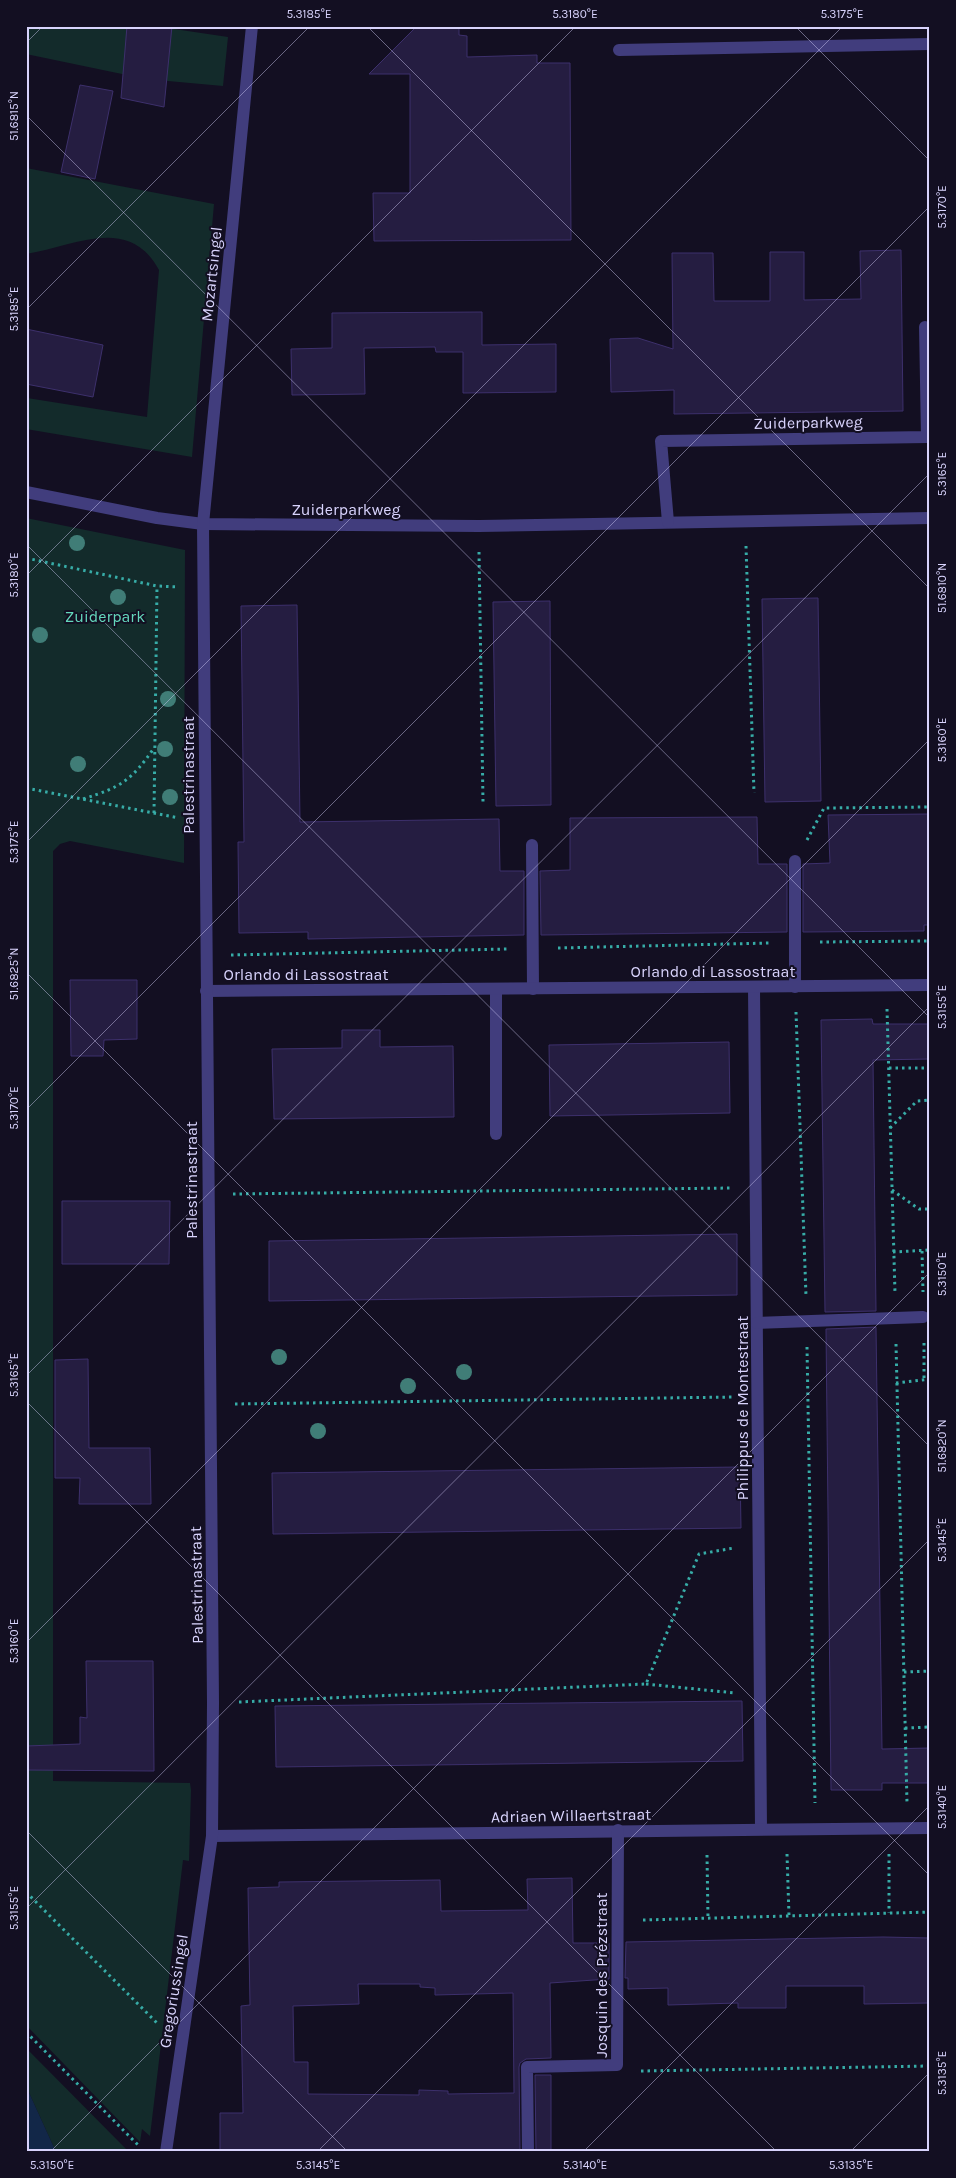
<svg xmlns="http://www.w3.org/2000/svg" width="956" height="2178" viewBox="0 0 956 2178" font-family="Karla,sans-serif">
<rect width="100%" height="100%" fill="#130f22"/>
<g fill="#132b2b">
<path d="M26 26H154L228 37 223 86 146 79 26 54Z"/>
<path d="M26 168 214 204 192 457 26 429 27 398 147 417 159 270C129 214 74 246 26 254Z"/>
<path d="M26 518 185 550 184 863 70 841 60 844 53 851V1781L190 1783 191 1790 189 1861 183 1860 150 2136 142 2129 140 2142 26 2025Z"/>
<path d="M26 2048 129 2152H56L26 2086Z"/>
</g>
<path fill="#122748" d="M26 2086 56 2152H26Z"/>
<g fill="#251d41" stroke="#3d306c" fill-rule="evenodd">
<path d="M127 26H172L164 107 121 98Z"/>
<path d="M417 26H459V35L467 36V57L537 55V63H570L571 240 374 241 373 193H410V74H369Z"/>
<path d="M80 85 113 91 95 179 61 172Z"/>
<path d="M901 250 903 411 674 414V390L611 392 610 339 638 338 673 349 672 253H713L714 301H770V252H804V300L861 299 860 251Z"/>
<path d="M482 312V345L556 344V392L463 393V352H436L435 347 364 348 365 394 292 395 291 349 332 348V313Z"/>
<path d="M26 329 103 345 93 397 26 384Z"/>
<path d="M818 598 821 801 765 802 762 599Z"/>
<path d="M550 601 551 805 496 806 493 602Z"/>
<path d="M297 605 300 822 499 819 500 871H524V935L308 939V932L239 933 238 842H244L241 606Z"/>
<path d="M930 814V925H924V931L803 932V864L830 863 828 815Z"/>
<path d="M757 817 758 864H787V932L541 935 540 871 570 870V818Z"/>
<path d="M70 980H137V1039L104 1040 103 1056H71Z"/>
<path d="M872 1019 873 1024H930V1059L873 1060 876 1311 825 1312 821 1020Z"/>
<path d="M342 1030H380V1047L453 1046 454 1117 274 1119 272 1049 342 1048Z"/>
<path d="M729 1042 730 1113 550 1116 549 1045Z"/>
<path d="M62 1201H170L169 1264H62Z"/>
<path d="M737 1234V1295L269 1301V1241Z"/>
<path d="M876 1327 882 1749 930 1748V1783H882V1790H831L826 1329Z"/>
<path d="M88 1359 89 1448H150L151 1504H79L80 1478H55V1360Z"/>
<path d="M740 1467 741 1528 273 1534 272 1473Z"/>
<path d="M86 1661H153L154 1771 26 1770V1746L80 1744V1717L87 1718Z"/>
<path d="M742 1701 743 1761 276 1767 275 1706Z"/>
<path d="M572 1878 573 1943H609V1979L550 1983 551 2058 526 2059 520 2063 519 2067 520 2152H220V2113H243L241 2006 250 2005 248 1888 279 1887V1882L440 1880 441 1911 528 1910 527 1879ZM358 1984H420V1987L435 1988V1995L513 1993 514 2093 448 2094V2091L419 2090V2095L308 2094V2062H294L293 2006 359 2004Z"/>
<path d="M883 1937 930 1938V2003L864 2004V1986H786V2008H738V2003L668 2005V1988L628 1989V1978H625L626 1942Z"/>
<path d="M535 2075H551V2152H536Z"/>
</g>
<g fill="none" stroke-linecap="round" stroke-linejoin="round">
<g stroke="#37aca7" stroke-width="3" stroke-dasharray="2.5 4" stroke-linecap="butt">
<path d="M746 546 754 793"/>
<path d="M479 552 483 802"/>
<path d="M26 558 157 586 178 587"/>
<path d="M26 788 179 818"/>
<path d="M83 799C121 787 131 781 154 748"/>
<path d="M154 813 157 586"/>
<path d="M807 840 824 808 930 807"/>
<path d="M820 942 930 941"/>
<path d="M558 948 769 943"/>
<path d="M231 955 507 949"/>
<path d="M887 1009 895 1293"/>
<path d="M796 1012 806 1296"/>
<path d="M889 1068H930"/>
<path d="M890 1128 917 1101 930 1100"/>
<path d="M892 1190 919 1209H930"/>
<path d="M233 1194 732 1188"/>
<path d="M922 1251 923 1292"/>
<path d="M893 1252 930 1250"/>
<path d="M924 1343V1380"/>
<path d="M896 1344 907 1803"/>
<path d="M807 1347 815 1803"/>
<path d="M896 1383 930 1379"/>
<path d="M235 1404 734 1397"/>
<path d="M904 1672 930 1671"/>
<path d="M646 1684 735 1693"/>
<path d="M239 1702 646 1684 699 1554 734 1548"/>
<path d="M905 1728 930 1727"/>
<path d="M787 1854 789 1916"/>
<path d="M889 1854V1913"/>
<path d="M707 1855 708 1918"/>
<path d="M26 1892 158 2024"/>
<path d="M643 1920 930 1912"/>
<path d="M26 2032 140 2147"/>
<path d="M641 2071 930 2066"/>
</g>
<g stroke="#413d7d" stroke-width="12">
<path d="M619 50 930 44"/>
<path d="M26 492 157 518 203 524 479 526 930 518"/>
<path d="M668 522 661 441 927 437 925 327"/>
<path d="M532 845 533 989"/>
<path d="M795 861V987"/>
<path d="M754 987 761 1829"/>
<path d="M496 989V1134"/>
<path d="M206 991 930 985"/>
<path d="M757 1323 923 1317"/>
<path d="M212 1836 930 1828"/>
<path d="M166 2152 212 1836 213 1703 203 524 252 26"/>
<path d="M528 2152 527 2067 617 2065 618 1830"/>
</g>
</g>
<g fill="#407d77">
<circle cx="77" cy="543" r="8"/>
<circle cx="118" cy="597" r="8"/>
<circle cx="40" cy="635" r="8"/>
<circle cx="168" cy="699" r="8"/>
<circle cx="165" cy="749" r="8"/>
<circle cx="78" cy="764" r="8"/>
<circle cx="170" cy="797" r="8"/>
<circle cx="279" cy="1357" r="8"/>
<circle cx="464" cy="1372" r="8"/>
<circle cx="408" cy="1386" r="8"/>
<circle cx="318" cy="1431" r="8"/>
</g>
<path fill="none" stroke="#d8d3fc" stroke-width="1" stroke-opacity="0.45" d="M367 26 930 589M795 26 930 161M26 43 43 26M26 115 930 1018M26 310 310 26M26 544 930 1447M26 576 576 26M26 843 843 26M26 972 930 1876M26 1110 930 206M26 1376 930 473M26 1401 777 2152M26 1643 930 739M26 1830 348 2152M26 1909 930 1006M50 2152 930 1272M317 2152 930 1539M583 2152 930 1805M850 2152 930 2072"/>
<g text-anchor="middle" stroke-width="4" stroke-linejoin="round" paint-order="stroke">
<g font-size="16" fill="#d8d3fc" stroke="#130f22">
<text transform="translate(211 274) rotate(-84)" y="6">Mozartsingel</text>
<text transform="translate(808 422) rotate(-1)" y="6">Zuiderparkweg</text>
<text x="346" y="515">Zuiderparkweg</text>
<text transform="translate(188 775) rotate(-90)" y="6">Palestrinastraat</text>
<text x="713" y="977">Orlando di Lassostraat</text>
<text x="306" y="980">Orlando di Lassostraat</text>
<text transform="translate(191 1180) rotate(-90)" y="6">Palestrinastraat</text>
<text transform="translate(742 1408) rotate(-90)" y="6">Philippus de Montestraat</text>
<text transform="translate(196 1585) rotate(-91)" y="6">Palestrinastraat</text>
<text transform="translate(571 1815) rotate(-1)" y="6">Adriaen Willaertstraat</text>
<text transform="translate(601 1975) rotate(-90)" y="6">Josquin des Prézstraat</text>
<text transform="translate(173 1991) rotate(-81)" y="6">Gregoriussingel</text>
</g>
<g font-size="16" fill="#64d7bc" stroke="#130f22">
<text x="105" y="622">Zuiderpark</text>
</g>
</g>
<rect width="956" height="2178" fill="none" stroke="#130f22" stroke-width="55"/>
<rect x="28" y="28" width="900" height="2122" fill="none" stroke="#d8d3fc" stroke-width="2"/>
<g font-size="12" text-anchor="middle" fill="#d8d3fc">
<text x="309" y="18">5.3185°E</text>
<text x="575" y="18">5.3180°E</text>
<text x="842" y="18">5.3175°E</text>
<text transform="translate(14 116) rotate(-90)" y="4">51.6815°N</text>
<text transform="translate(942 207) rotate(-90)" y="4">5.3170°E</text>
<text transform="translate(14 309) rotate(-90)" y="4">5.3185°E</text>
<text transform="translate(942 474) rotate(-90)" y="4">5.3165°E</text>
<text transform="translate(14 575) rotate(-90)" y="4">5.3180°E</text>
<text transform="translate(942 588) rotate(-90)" y="4">51.6810°N</text>
<text transform="translate(942 740) rotate(-90)" y="4">5.3160°E</text>
<text transform="translate(14 842) rotate(-90)" y="4">5.3175°E</text>
<text transform="translate(14 974) rotate(-90)" y="4">51.6825°N</text>
<text transform="translate(942 1007) rotate(-90)" y="4">5.3155°E</text>
<text transform="translate(14 1108) rotate(-90)" y="4">5.3170°E</text>
<text transform="translate(942 1274) rotate(-90)" y="4">5.3150°E</text>
<text transform="translate(14 1375) rotate(-90)" y="4">5.3165°E</text>
<text transform="translate(942 1446) rotate(-90)" y="4">51.6820°N</text>
<text transform="translate(942 1540) rotate(-90)" y="4">5.3145°E</text>
<text transform="translate(14 1641) rotate(-90)" y="4">5.3160°E</text>
<text transform="translate(942 1807) rotate(-90)" y="4">5.3140°E</text>
<text transform="translate(14 1908) rotate(-90)" y="4">5.3155°E</text>
<text transform="translate(942 2073) rotate(-90)" y="4">5.3135°E</text>
<text x="52" y="2169">5.3150°E</text>
<text x="318" y="2169">5.3145°E</text>
<text x="585" y="2169">5.3140°E</text>
<text x="851" y="2169">5.3135°E</text>
</g>
</svg>
